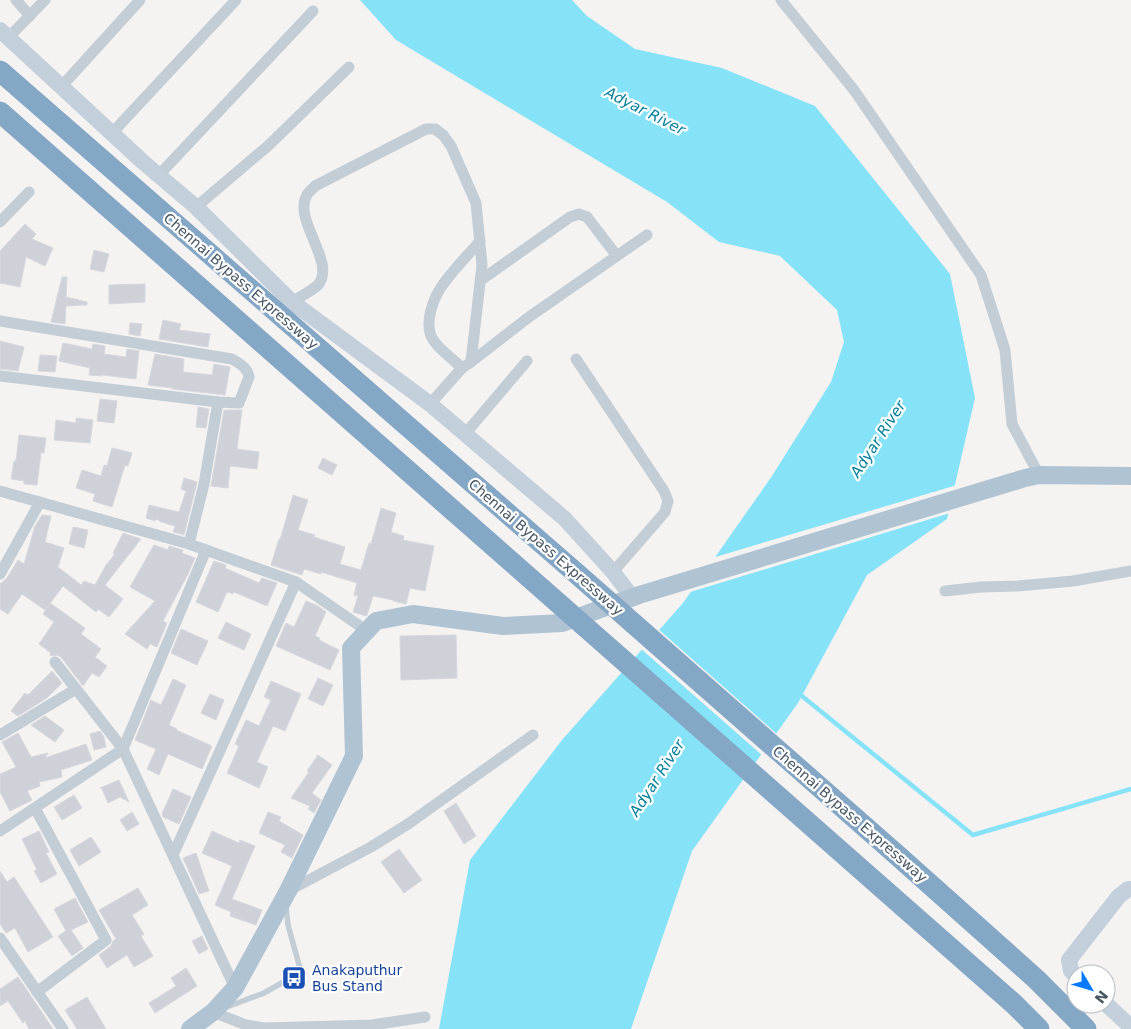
<svg xmlns="http://www.w3.org/2000/svg" width="1131" height="1029" viewBox="0 0 1131 1029" font-family="'DejaVu Sans',sans-serif">
<rect width="100%" height="100%" fill="#f5f2f2"/>
<path fill="#86e3f7" d="M360 0H572L587 16 635 49 722 68 815 106 950 274 975 398 947 519 867 575 798 703 692 851 631 1029H439L470 860 562 740 683 603 772 476 831 382 844 342 837 310 780 256 719 242 667 202 396 40Z"/>
<g fill="#f5f2f2">
<path d="M957 485 950 513 687 593 712 558Z"/>
<path d="M657 628 778 735 763 756 640 648Z"/>
</g>
<g fill="none" stroke-linecap="round" stroke-linejoin="round">
<path stroke="#86e3f7" stroke-width="4.5" d="M797 692 973 835 1131 789"/>
</g>
<g fill="#ced2d8" stroke="#d6d8de">
<path d="M25 224 36 234 32 239 53 248 45 266 26 257 20 287 0 283V251Z"/>
<path d="M94 250 109 254 104 272 90 269Z"/>
<path d="M62 277H67L66 297 87 302V305L66 306 65 324 51 322Z"/>
<path d="M145 284V302L109 304V285Z"/>
<path d="M163 320 181 324 179 330 210 334 208 347 159 339Z"/>
<path d="M130 323 142 324 140 336 129 334Z"/>
<path d="M0 341 24 347 18 371 0 369Z"/>
<path d="M63 343 92 349 93 344 105 346 104 354 126 357 127 349 139 351 136 379 102 375V376L89 375 90 368 59 361Z"/>
<path d="M155 354 184 359 183 372 212 375 214 364 230 367 225 395 172 389V388L148 385Z"/>
<path d="M40 355 57 356 55 372 38 371Z"/>
<path d="M100 399 117 401 114 423 97 421Z"/>
<path d="M198 407 209 409 206 428 196 427Z"/>
<path d="M224 410H242L237 449 259 452 257 469 230 466 228 488 211 486Z"/>
<path d="M76 418 93 420 90 443 54 440 56 420 76 423Z"/>
<path d="M19 435 46 438 44 453H41L37 485 24 484V481L11 479 14 461H16Z"/>
<path d="M112 448 132 453 128 466 125 465 112 507 93 501 95 494 76 488 82 470 101 476 104 465 107 466Z"/>
<path d="M323 458 337 465 332 475 318 468Z"/>
<path d="M184 478 197 482 184 535 173 532 175 526 161 522 157 519 155 521 146 518 149 505 179 512 186 491 181 489Z"/>
<path d="M293 495 308 500 298 530 315 535 314 537 345 547 340 564 361 570 369 543 371 544 381 508 396 513 391 532 404 536 403 540 434 546 425 591 410 588 406 604 393 601V600L373 596 367 615 366 616 353 612 358 596 354 595 357 583 321 572V574L304 569 302 575 271 565 279 539 280 540Z"/>
<path d="M42 515 51 516 45 542 64 548 58 567 81 585 84 581 95 585 106 565 115 554 113 553 123 533 141 539 105 585 123 599 109 617 98 609 96 612 63 586 45 610 22 594 8 614 0 609V584L7 578 18 560 24 564 35 526Z"/>
<path d="M73 527 88 530 84 548 69 544Z"/>
<path d="M154 545 168 550 169 546 183 550 182 553 195 558 188 574 163 621 167 623 157 647 150 644 147 649 125 634 155 601 130 587Z"/>
<path d="M214 561 226 565 225 568 259 583 262 578 277 583 267 606 234 592 233 594 227 592 218 612 196 602Z"/>
<path d="M306 601 318 606 326 612 315 636 320 638 319 640 339 650 330 670 276 646 286 623 294 627Z"/>
<path d="M50 603 85 628 81 634 101 649 95 657 107 666 99 677 92 673 83 686 61 657 57 655 51 656 50 655 51 653 39 644 54 622 43 614Z"/>
<path d="M226 622 251 634 244 650 218 638Z"/>
<path d="M181 629 208 641 197 665 171 653Z"/>
<path d="M456 635 457 678 401 680 400 636Z"/>
<path d="M52 671 62 683 47 698 18 716 11 711 25 693 28 695Z"/>
<path d="M318 678 333 685 323 706 308 699Z"/>
<path d="M173 679 186 685 169 725 177 729 176 730 212 746 202 769 168 754 159 775 147 769 156 749 135 740 151 700 161 705Z"/>
<path d="M271 681 301 694 285 731 273 726 257 762 268 767 259 788 227 773 239 746 235 744 246 720 259 726 271 700 264 697Z"/>
<path d="M210 694 224 700 216 720 201 713Z"/>
<path d="M45 716 64 730 55 742 31 725Z"/>
<path d="M100 731 104 737 106 747 94 750 90 734Z"/>
<path d="M18 733 31 757 48 753 45 758 86 744 92 760 61 770 62 777 39 782 40 786 27 791 32 800 10 811 0 792V774L16 767 2 742Z"/>
<path d="M318 755 332 765 312 793 321 800 314 813 308 809 310 806 291 798 309 772 307 771Z"/>
<path d="M119 780 129 802 120 797 108 803 102 789 100 788Z"/>
<path d="M173 789 191 797 179 824 163 817 162 814Z"/>
<path d="M74 795 82 808 62 820 54 807Z"/>
<path d="M456 803 476 836 464 844 444 811Z"/>
<path d="M132 812 139 824 127 831 120 820Z"/>
<path d="M268 812 281 817 279 821 303 835 292 858 281 852 285 845 259 833Z"/>
<path d="M39 831 49 852 46 853 57 874 41 883 34 871 37 870 22 839Z"/>
<path d="M212 831 239 843 240 840 255 846 232 899 262 910 256 925 230 916 231 912 215 905 232 866 202 853Z"/>
<path d="M91 837 101 852 79 866 70 850Z"/>
<path d="M399 849 422 880 404 893 381 862Z"/>
<path d="M196 853 209 891 199 894 183 858Z"/>
<path d="M0 871 7 882 14 877 53 937 28 952 15 928 6 933 0 924Z"/>
<path d="M138 888 148 905 132 915 144 934 141 936 153 956 134 967 127 955 107 968 99 955 111 946 113 941 116 939 99 910Z"/>
<path d="M75 898 88 922 71 930 83 948 72 956 58 936 66 931 54 909Z"/>
<path d="M202 936 208 949 199 954 192 941Z"/>
<path d="M186 968 197 986 155 1013 149 1003 176 986 171 978Z"/>
<path d="M18 977 41 1011 53 1029H29L25 1021 23 1023 8 1001 0 1006V989Z"/>
<path d="M87 997 106 1029H77L65 1010Z"/>
</g>
<g fill="none" stroke-linecap="round" stroke-linejoin="round">
<path stroke="#c2cdd5" stroke-width="5.5" d="M224 1008 264 993 301 972 288 925 286 906"/>
<g stroke="#c2cdd5" stroke-width="11">
<path d="M16 0 30 16"/>
<path d="M781 0 854 90 981 275 1005 350 1012 424 1039 475"/>
<path d="M8 38 45 0"/>
<path d="M61 87 140 0"/>
<path d="M112 133 236 0"/>
<path d="M159 175 313 11"/>
<path d="M196 207 269 145 349 67"/>
<path d="M0 222 29 192"/>
<path d="M481 280 570 217 579 214 587 217 617 256"/>
<path d="M292 302C298 298 313 290 318 285 337 262 292 220 307 195 308 192 313 189 315 186L426 129H435L443 135 451 146 476 203 482 265 471 362"/>
<path d="M0 321 232 359C239 363 248 368 249 377L239 403 218 402 0 376"/>
<path d="M576 359 664 491 668 501 665 512 613 572"/>
<path d="M462 368C454 360 440 350 434 341 422 325 434 296 444 283 455 268 468 255 480 241"/>
<path d="M430 404 462 368 471 362 529 317 647 235"/>
<path d="M465 434 527 361"/>
<path d="M0 491 189 544 296 582 367 631"/>
<path d="M189 544 204 484 218 402"/>
<path d="M0 574 40 502"/>
<path d="M945 591 981 587 1018 586 1073 581 1131 571"/>
<path d="M55 662 123 749 235 988"/>
<path d="M0 735 76 689"/>
<path d="M35 808 106 940 37 992"/>
<path d="M0 831 123 749 206 550"/>
<path d="M173 855 296 582"/>
<path d="M288 891 371 847 408 824 533 735"/>
<path d="M0 938 63 1029"/>
<path d="M213 1012 246 1025 264 1028 372 1025 425 1017"/>
</g>
<g stroke="#c3d0dc" stroke-width="16">
<path d="M0 30 143 162 196 207 292 302 430 404 565 519 613 572 632 597"/>
<path d="M1076 975 1071 971 1069 960 1119 896 1128 889H1131"/>
<path d="M1106 1004 1131 1027"/>
</g>
<path stroke="#afc3d3" stroke-width="18" d="M190 1029 213 1012 235 988 288 891 354 756 351 648 376 621 413 614 503 626 562 623 639 595 1025 478 1039 475 1131 476"/>
<g stroke="#85a7c6" stroke-width="21">
<path d="M0 71 576 573 897 855 1036 979 1086 1029"/>
<path d="M0 112 1014 1004 1039 1029"/>
</g>
</g>
<defs>
<symbol id="bus-square" viewBox="-11 -11 22 22"><rect x="-9" y="-9" width="18" height="18" rx="4" fill="#1a4fb4" stroke="#fff"/><path d="M-5-6H5V4H4V6H2V4H-2V6H-4V4H-5ZM-3.5-4V0h7V-4ZM-3.5 1.2v1.5H-2V1.2ZM2 1.2v1.5H3.5V1.2Z" fill="#fff"/></symbol>
</defs>
<g fill-rule="evenodd">
<use href="#bus-square" x="280" y="964" width="28" height="28"/>
</g>
<g text-anchor="middle" stroke-width="4.5" stroke-linejoin="round" paint-order="stroke">
<g font-size="14" fill="#475762" stroke="#fff">
<text transform="translate(241 281) rotate(41)" y="5">Chennai Bypass Expressway</text>
<text transform="translate(546 547) rotate(41)" y="5">Chennai Bypass Expressway</text>
<text transform="translate(850 814) rotate(41)" y="5">Chennai Bypass Expressway</text>
</g>
<g font-size="14" fill="#164399" stroke="#fff" text-anchor="start">
<text x="312" y="975">Anakaputhur<tspan x="312" dy="16">Bus Stand</tspan></text>
</g>
<g font-size="15" font-style="italic" fill="#03809b" stroke="#fff">
<text transform="translate(645 111) rotate(27)" y="5">Adyar River</text>
<text transform="translate(878 439) rotate(-57)" y="5">Adyar River</text>
<text transform="translate(657 778) rotate(-57)" y="5">Adyar River</text>
</g>
</g>
<g transform="translate(1091 989) rotate(128)"><circle r="24" fill="#ffffff" stroke="#b5bcc0"/>
<path d="M0-4L9 19L0 12L-9 19Z" fill="#057afb"/>
<text y="-8" font-size="14" font-weight="bold" text-anchor="middle" fill="#475762">N</text>
</g>
</svg>
